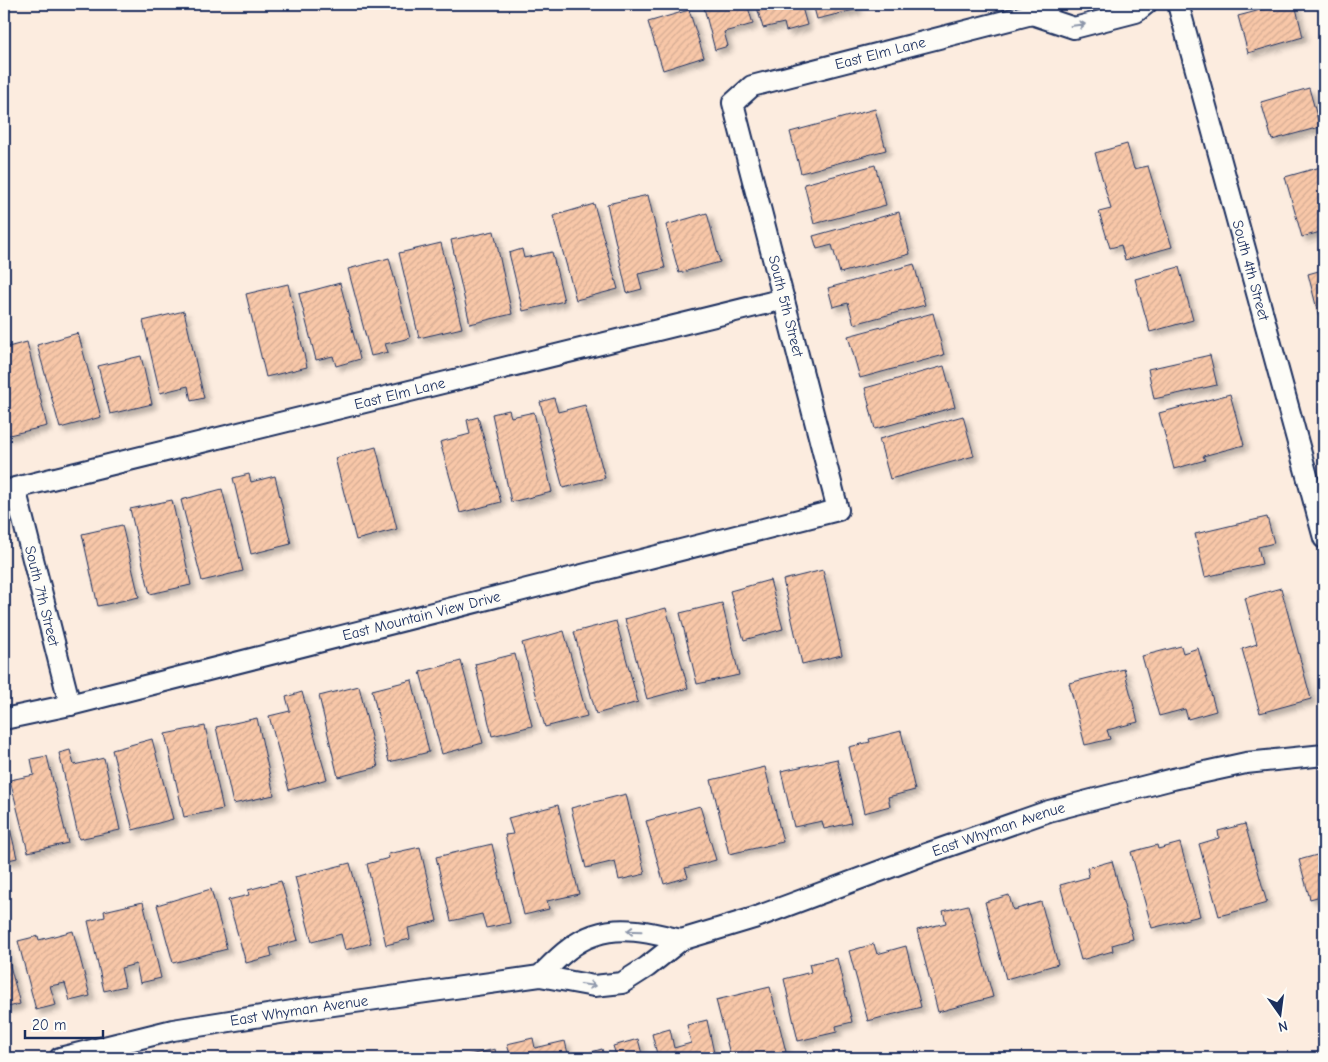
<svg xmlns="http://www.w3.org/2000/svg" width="1328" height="1062" viewBox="0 0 1328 1062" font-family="'Comic Neue',sans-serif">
<defs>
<pattern id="building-hatch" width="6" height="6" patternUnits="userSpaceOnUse" patternTransform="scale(1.25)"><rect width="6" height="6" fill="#f8c7a8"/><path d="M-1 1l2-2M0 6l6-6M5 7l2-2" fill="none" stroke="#d4ab93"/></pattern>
<filter id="shadow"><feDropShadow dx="4.5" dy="4.5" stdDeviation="2.5" flood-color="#0004"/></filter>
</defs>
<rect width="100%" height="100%" fill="#fcecdf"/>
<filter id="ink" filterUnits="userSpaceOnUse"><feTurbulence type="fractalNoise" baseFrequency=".02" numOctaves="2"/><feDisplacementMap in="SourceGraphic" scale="10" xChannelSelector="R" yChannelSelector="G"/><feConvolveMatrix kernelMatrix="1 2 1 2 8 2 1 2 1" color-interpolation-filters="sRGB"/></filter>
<g filter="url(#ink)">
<g fill="url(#building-hatch)" stroke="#1b2f5e" filter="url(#shadow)">
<path d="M703 4H747L753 24 724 32 728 46 715 50Z"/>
<path d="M756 4H801L807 25 786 31 784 23 763 28Z"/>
<path d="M813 4H856L858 9 817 19Z"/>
<path d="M1283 4H1295L1303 37 1248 53 1238 16Z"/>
<path d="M689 10 704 57 663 70 648 22Z"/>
<path d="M1309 88 1320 127 1272 140 1261 102Z"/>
<path d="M875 109 886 150 801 173 790 132Z"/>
<path d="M1127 144 1134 169 1148 166 1172 247 1125 260 1121 245 1110 248 1099 212 1111 209 1095 153Z"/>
<path d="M875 165 886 205 814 224 804 184Z"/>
<path d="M1324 166V231L1302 237 1285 177Z"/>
<path d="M648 195 665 268 638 274 642 289 627 293 607 204Z"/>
<path d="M594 204 618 289 576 300 553 216Z"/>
<path d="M899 212 910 254 840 273 832 245 817 249 813 236Z"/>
<path d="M707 213 720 262 679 273 666 225Z"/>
<path d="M494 231 512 314 470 324 451 240Z"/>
<path d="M441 243 462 328 419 338 399 253Z"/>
<path d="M522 249 524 258 552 252 564 301 523 311 509 253Z"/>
<path d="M389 258 410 338 385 344 388 352 371 356 348 269Z"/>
<path d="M1324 258V316L1319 317 1308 274 1322 270 1319 259Z"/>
<path d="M914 264 925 305 854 324 848 303 833 307 828 288Z"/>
<path d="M1179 267 1193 320 1150 332 1135 279Z"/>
<path d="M340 283 360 359 336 366 333 356 316 360 299 294Z"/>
<path d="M288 284 307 367 266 377 246 294Z"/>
<path d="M184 311 204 398 191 401 188 386 160 393 143 321Z"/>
<path d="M933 313 944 355 860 378 848 336Z"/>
<path d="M78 333 101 417 60 428 37 345Z"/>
<path d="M27 342 47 426 5 436 4 429V348Z"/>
<path d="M1210 355 1217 385 1154 399 1148 369Z"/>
<path d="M141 356 152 404 110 414 98 366Z"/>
<path d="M944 366 955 407 875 429 865 388Z"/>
<path d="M1230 394 1244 445 1203 456 1205 460 1174 469 1159 413Z"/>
<path d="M554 398 558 412 585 405 605 478 563 488 540 402Z"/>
<path d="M509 410 511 417 534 412 552 492 511 502 492 414Z"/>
<path d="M963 416 974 456 890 479 879 439Z"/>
<path d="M478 417 501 502 460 513 440 442 470 434 467 420Z"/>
<path d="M376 447 397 529 356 540 335 458Z"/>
<path d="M249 474 251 482 275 476 291 544 251 554 233 478Z"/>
<path d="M222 489 243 571 202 581 181 500Z"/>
<path d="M172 500 191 585 150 594 130 509Z"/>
<path d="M1267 517 1274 543 1258 547 1262 564 1205 577 1195 534Z"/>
<path d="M122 525 139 597 98 606 82 534Z"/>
<path d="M823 570 842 655 802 664 783 580Z"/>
<path d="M770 580 783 629 744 640 730 591Z"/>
<path d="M1281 588 1311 699 1260 713 1242 649 1257 644 1245 598Z"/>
<path d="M722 603 739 675 697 684 680 613Z"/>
<path d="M666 608 688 688 647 699 625 619Z"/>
<path d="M616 621 638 702 596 714 574 632Z"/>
<path d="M564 631 587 716 545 727 522 643Z"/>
<path d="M1181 646 1183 653 1198 648 1216 711 1188 719 1185 709 1159 716 1142 656Z"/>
<path d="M515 654 532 726 492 736 475 664Z"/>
<path d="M461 661 483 743 442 754 420 672Z"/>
<path d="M1124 669 1138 722 1107 730 1110 739 1085 745 1069 683Z"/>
<path d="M412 680 429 752 389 762 372 690Z"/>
<path d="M359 686 378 767 338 777 319 696Z"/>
<path d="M302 692 327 779 289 790 269 716 290 711 286 697Z"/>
<path d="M257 718 274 795 233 804 216 727Z"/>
<path d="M205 726 223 809 184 817 165 734Z"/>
<path d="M901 731 915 790 888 797 890 806 864 813 849 747 870 742 869 739Z"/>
<path d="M152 739 173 819 133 830 112 750Z"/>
<path d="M70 750 74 765 104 758 120 830 79 839 59 753Z"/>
<path d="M47 756 68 843 28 852 10 780 34 775 31 759Z"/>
<path d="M837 759 851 823 824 829 822 821 794 827 781 771Z"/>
<path d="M765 767 783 842 729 854 711 780Z"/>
<path d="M626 794 645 874 619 880 615 861 586 868 571 808Z"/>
<path d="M4 803 17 858 4 861Z"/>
<path d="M558 805 579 894 547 901 549 909 524 915 505 835 513 834 508 818Z"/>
<path d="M700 806 716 860 685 868 688 877 664 884 646 821Z"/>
<path d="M1245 824 1267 903 1219 916 1199 844 1219 838 1218 831Z"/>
<path d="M1180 843 1200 916 1152 928 1131 852 1157 845 1158 849Z"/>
<path d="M492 844 510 923 486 928 482 914 451 921 436 857Z"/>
<path d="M420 847 437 921 408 928 410 939 386 945 367 864 389 858 388 854Z"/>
<path d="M1324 853V895L1310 899 1299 860Z"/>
<path d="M1112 861 1133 939 1112 945 1113 951 1081 960 1060 885 1089 877 1087 868Z"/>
<path d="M350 863 371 943 345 950 341 934 312 942 295 877Z"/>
<path d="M281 881 298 940 270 948 272 956 246 963 228 900 249 895 248 890Z"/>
<path d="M211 889 227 949 173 963 157 905Z"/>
<path d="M1009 895 1013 910 1041 902 1058 964 1006 979 985 902Z"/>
<path d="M143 902 161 978 140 983 136 964 121 968 125 986 104 991 88 921 105 917 104 911Z"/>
<path d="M968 905 993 997 938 1012 917 930 946 923 943 911Z"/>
<path d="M73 931 90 996 70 1001 65 983 50 986 56 1005 36 1010 18 941 38 936 39 940Z"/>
<path d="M4 942 20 1004 4 1008Z"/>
<path d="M874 944 877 954 906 946 921 1007 868 1021 849 951Z"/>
<path d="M837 958 852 1022 836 1026 837 1032 798 1041 784 979 811 972 809 964Z"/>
<path d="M770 987 786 1052 758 1058H747V1055L731 1058 716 1000Z"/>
<path d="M707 1020 715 1058H658L652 1034 670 1029 674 1048 691 1043 687 1025Z"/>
<path d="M533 1038 535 1048 565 1041 569 1058H511L507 1044Z"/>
<path d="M638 1039 643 1058H617L613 1046Z"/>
<path d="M495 1049 497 1058H457Z"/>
<path d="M602 1049 605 1058H585L584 1054Z"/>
</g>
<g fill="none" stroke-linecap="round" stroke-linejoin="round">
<defs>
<g id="street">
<path id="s1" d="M1178 4 1324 538"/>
<path d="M1032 14 1074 28 1136 12 1146 4"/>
<path id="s2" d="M70 705 15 488 784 299"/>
<path id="s3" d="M4 719 70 705 838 510 733 103 752 86 1032 14 1051 4"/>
<path d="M540 976C549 967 558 957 569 949 604 921 642 930 681 940"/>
<path id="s4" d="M60 1058 173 1030 305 1009 540 976 594 986 622 983 647 967 681 940 754 918 926 854 1049 811 1173 779 1246 763 1324 755"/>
</g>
</defs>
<use href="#street" stroke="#1b2f5e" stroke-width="24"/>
<use href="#street" stroke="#fdfcf7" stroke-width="20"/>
</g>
<defs><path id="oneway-shaft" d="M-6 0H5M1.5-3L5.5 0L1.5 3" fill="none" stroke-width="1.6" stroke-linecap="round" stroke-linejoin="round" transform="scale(1.25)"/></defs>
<g stroke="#8c96aa">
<use href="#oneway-shaft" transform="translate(1078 25) rotate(-7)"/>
<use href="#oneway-shaft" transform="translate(634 931) rotate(-178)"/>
<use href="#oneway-shaft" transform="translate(588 985) rotate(8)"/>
</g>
</g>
<g text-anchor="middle" stroke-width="4" stroke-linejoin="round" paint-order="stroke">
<g font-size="15" fill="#1b2f5e" stroke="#fdfcf7">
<text dy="5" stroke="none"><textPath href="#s3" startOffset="1438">East Elm Lane</textPath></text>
<text dy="5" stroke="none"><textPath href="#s1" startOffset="276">South 4th Street</textPath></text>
<text transform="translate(786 306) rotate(76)" y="5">South 5th Street</text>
<text dy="5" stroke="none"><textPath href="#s2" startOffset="620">East Elm Lane</textPath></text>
<text transform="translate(42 596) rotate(76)" y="5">South 7th Street</text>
<text dy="5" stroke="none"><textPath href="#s3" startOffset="430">East Mountain View Drive</textPath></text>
<text dy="5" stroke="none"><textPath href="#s4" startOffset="980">East Whyman Avenue</textPath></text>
<text dy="5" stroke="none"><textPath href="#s4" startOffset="244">East Whyman Avenue</textPath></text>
</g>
</g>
<rect width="1328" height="1062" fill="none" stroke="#fdfcf7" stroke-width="20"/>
<rect x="10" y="10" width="1308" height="1042" fill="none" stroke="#1b2f5e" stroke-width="2" filter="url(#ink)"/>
<g transform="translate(1280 1014) rotate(166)" stroke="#fdfcf7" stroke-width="4" paint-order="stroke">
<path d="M0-4L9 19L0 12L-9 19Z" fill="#1b2f5e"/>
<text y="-8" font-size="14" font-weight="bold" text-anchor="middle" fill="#1b2f5e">N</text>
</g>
<path d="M25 1030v8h78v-8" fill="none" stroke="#1b2f5e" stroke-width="2.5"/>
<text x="32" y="1030" font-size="15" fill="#1b2f5e" stroke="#fdfcf7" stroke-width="4" paint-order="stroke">20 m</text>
</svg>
